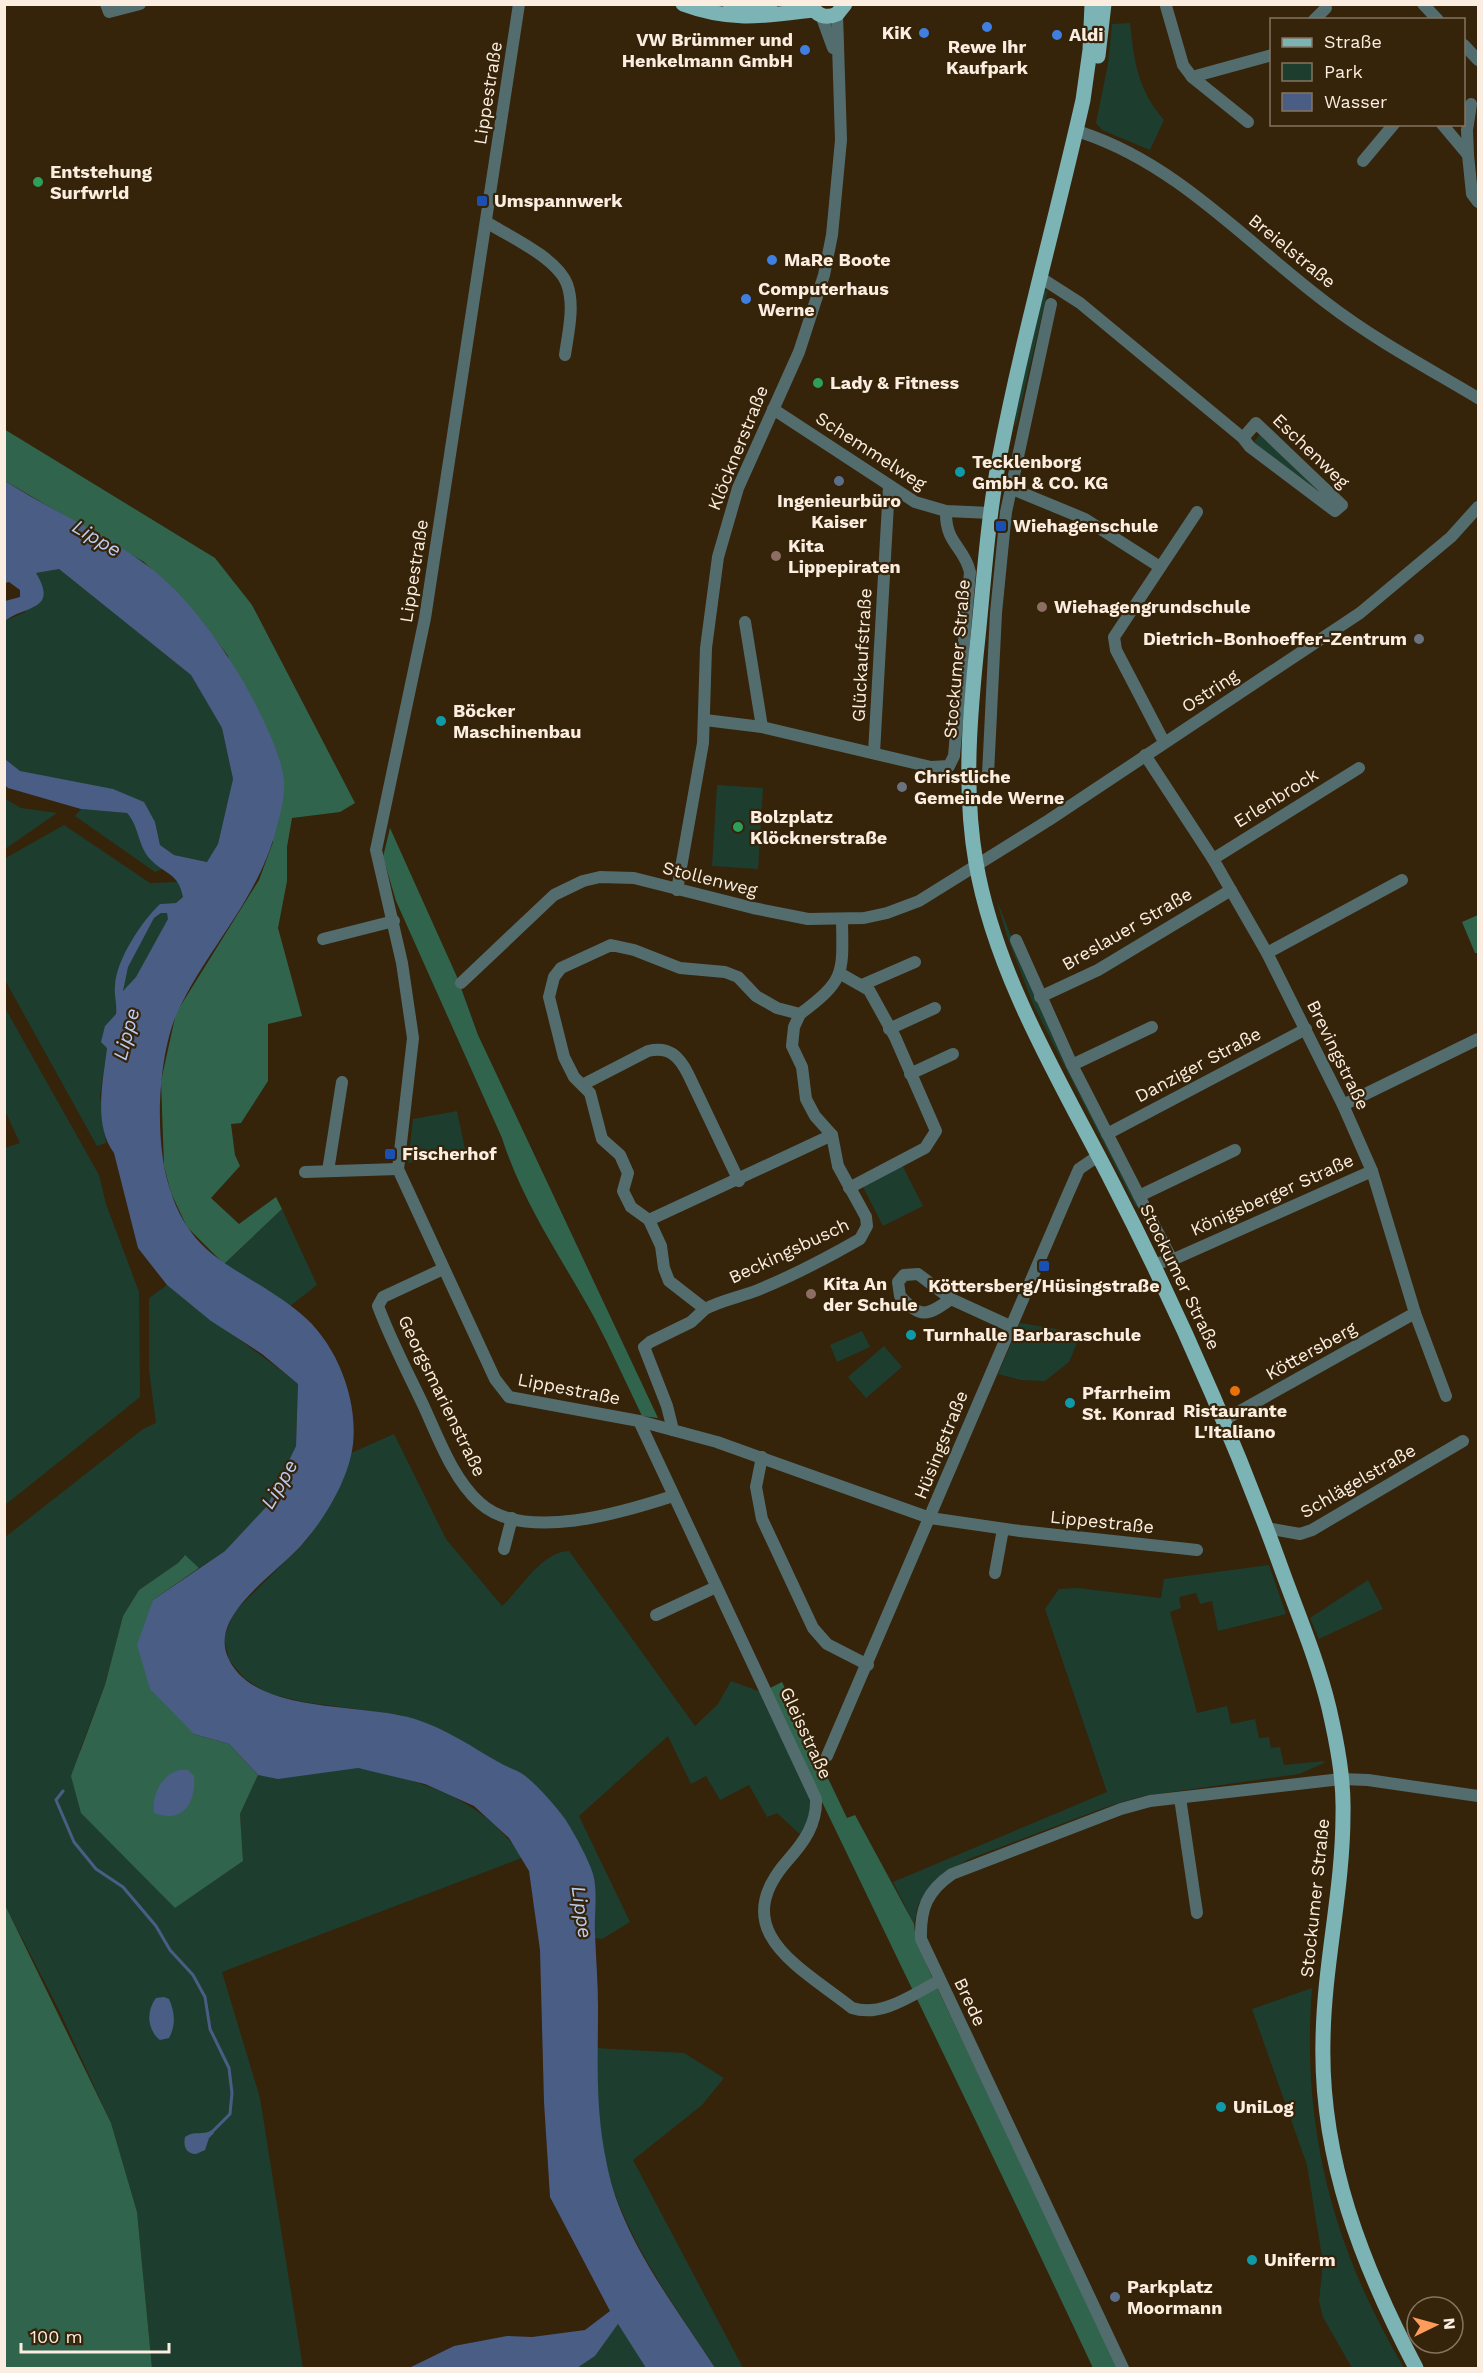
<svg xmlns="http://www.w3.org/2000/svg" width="1483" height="2373" viewBox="0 0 1483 2373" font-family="'Work Sans',sans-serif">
<rect width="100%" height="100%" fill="#35230a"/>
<g fill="#1d3e2f">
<path d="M1130 23C1134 62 1138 90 1164 120L1150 150 1102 130 1096 123 1108 64 1112 24Z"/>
<path d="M1048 290 1016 425H1015L1016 408 1044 292Z"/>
<path d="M1263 431 1319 485 1315 489 1252 444Z"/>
<path d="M59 569 191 675 222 728 233 779 218 844 208 862 174 855 160 845 155 822 51 779 20 771 5 759V621L25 612 36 573Z"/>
<path d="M717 785 763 788 758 869 712 866Z"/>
<path d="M4 798 21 808 57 813 5 849Z"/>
<path d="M81 809 127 813C144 833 139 852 164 868L155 872 75 816Z"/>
<path d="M64 825 150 883 179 882 183 897 176 903 160 904 115 984 116 1014 105 1026 107 1048 100 1096 106 1143 97 1146 5 980 4 859Z"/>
<path d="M996 898 1035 997 1138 1206 1136 1207 1033 1004 1007 936Z"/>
<path d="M161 913H167L169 919 136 977 124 991C118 975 146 934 154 918Z"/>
<path d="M5 1008 99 1175 106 1204 139 1292 140 1397 5 1505 4 1148 20 1143 5 1111Z"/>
<path d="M457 1111 465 1149 408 1163 413 1119Z"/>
<path d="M902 1165 923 1206 883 1226 862 1185Z"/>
<path d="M282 1209 317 1285 290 1306 224 1264Z"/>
<path d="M167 1285C209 1320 255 1349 298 1384L296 1446 267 1506 225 1551 199 1568 184 1555 178 1563 139 1590 123 1616 105 1685 80 1750 129 1860 175 1908 243 1861 240 1814 258 1775C292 1781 324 1765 358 1768 370 1769 383 1774 394 1776 446 1789 493 1811 522 1858L222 1972 260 2098 303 2368H152L137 2212 111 2123 60 2012 5 1905 4 1538 143 1429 156 1423 149 1370V1298Z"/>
<path d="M1020 1323 1081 1333 1069 1362 1045 1381 1021 1380 998 1374Z"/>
<path d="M862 1331 870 1347 837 1362 830 1345Z"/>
<path d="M884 1346 902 1367 866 1398 848 1377Z"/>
<path d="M394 1434 446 1539 502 1606C522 1588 541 1552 569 1551L695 1726 718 1704 731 1681 761 1692 809 1796 811 1810 803 1837 777 1813 767 1817 749 1785 720 1800 706 1776 691 1784 668 1736 579 1816 630 1922 602 1939 595 1938 594 1924 524 1775 401 1715 303 1702 267 1693 244 1678 229 1660 224 1638 234 1612 306 1541 335 1497 351 1453Z"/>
<path d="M1269 1565 1286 1614 1218 1631 1212 1601 1200 1604 1196 1593 1179 1597 1181 1608 1170 1612 1197 1713 1227 1706 1231 1724 1255 1719 1259 1738 1269 1737 1271 1748 1280 1747 1284 1765 1325 1761 1322 1764 1299 1774 1143 1796 1106 1807 969 1859 935 1880 918 1905 914 1924 893 1882 1107 1792 1045 1609 1059 1589 1078 1588 1161 1598 1164 1579Z"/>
<path d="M1368 1580 1383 1609 1319 1639 1310 1618Z"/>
<path d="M1312 1988C1301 2128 1333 2248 1404 2368H1352L1323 2317 1319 2301 1323 2263 1307 2165 1252 2009Z"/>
<path d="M596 2048 684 2053 724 2078 702 2105 633 2160 743 2368H715C676 2307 630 2246 609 2176 597 2136 595 2089 596 2048Z"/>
<path d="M618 2324 646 2368H577L595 2356Z"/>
</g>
<g fill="#31644d">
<path d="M4 429 215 558 252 605 355 803 340 812 292 818 287 847V881L278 928 302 1016 268 1024V1081L241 1123 231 1124 235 1155 240 1166 211 1198 239 1224 276 1197 282 1209 224 1264 187 1227 171 1193 164 1166 161 1081 176 1013 259 880 273 842 228 656 201 620 144 562 5 481Z"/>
<path d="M390 828 457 977 478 1035 658 1418 642 1416C626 1383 611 1349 594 1317 561 1257 523 1204 502 1138L396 901 383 857Z"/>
<path d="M1478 915V953H1475L1462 922Z"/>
<path d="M185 1555 199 1568 153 1600 194 1734 229 1744 258 1775 240 1814 243 1861 175 1908 81 1813 71 1776 105 1685 123 1616 139 1590 178 1563Z"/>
<path d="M782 1682 847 1818 855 1815 914 1924 916 1940 931 1975 1119 2368H1093C987 2141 876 1916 768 1689Z"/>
<path d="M5 1905 111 2123 137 2212 152 2368H5Z"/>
</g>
<g fill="#4a5d84" fill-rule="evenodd">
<path d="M5 481C49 509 98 530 141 561 183 590 217 638 243 681 256 704 283 756 284 782 285 798 280 815 276 830 257 901 208 947 178 1011 158 1054 155 1134 167 1179 189 1264 242 1265 300 1313 336 1342 358 1398 353 1444 349 1478 327 1515 305 1541 281 1571 211 1612 227 1655 250 1716 364 1702 415 1719 447 1729 473 1748 502 1764 509 1768 517 1770 524 1775 537 1785 555 1805 565 1819 573 1831 589 1860 593 1874 598 1891 594 1916 595 1934 596 1959 598 1983 598 2007 598 2064 595 2109 607 2165 621 2238 676 2307 715 2368H646L618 2324 595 2356 577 2368H409L454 2346 507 2336 532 2337 585 2330 610 2311 550 2197 544 2102 540 1950 529 1871 509 1838 474 1806 425 1784 358 1768 278 1779 258 1775 229 1744 194 1734 150 1689 137 1645 153 1600 225 1551 267 1506 296 1446 298 1384 262 1354 211 1321 167 1285 138 1248 114 1153C93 1125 103 1081 107 1048L101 1042 105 1026 116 1014C117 1004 114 995 115 986 116 960 142 921 160 904L176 903 183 897C178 872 165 875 150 859 138 846 139 826 127 813L81 809 8 788 5 785V759L20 771 113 789 144 802 155 822 160 845 174 855 207 862 218 844 233 779 222 728 191 675 59 569 36 573C59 611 25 605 5 621V601L20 597V590L9 582 5 583ZM161 913H167L168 919 136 977 123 991 128 967 154 918Z"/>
<path d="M179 1770H188L194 1776C196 1802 184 1824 154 1813 152 1794 161 1776 179 1770Z"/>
<path d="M164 1997 169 1999C175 2013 176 2025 169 2038L160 2040C147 2030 146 2011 156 1998Z"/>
<path d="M212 2130 214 2133 209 2138 205 2150 196 2154C186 2154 183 2146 185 2137 194 2130 203 2136 212 2130Z"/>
</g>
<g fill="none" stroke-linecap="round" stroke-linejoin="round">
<path stroke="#4a5d84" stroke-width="3" d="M63 1791 56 1800 74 1842 96 1869 123 1887 156 1926 170 1950 193 1975 205 1997 210 2029 229 2068 232 2093 230 2114 213 2131"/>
<g stroke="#536d6e" stroke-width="12">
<path d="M106 4 109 12 140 4"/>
<path d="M519 4 425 618 376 850 402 963 413 1038 398 1169 495 1379 509 1397 639 1421 717 1442 930 1518 1020 1531 1197 1550"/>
<path d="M1423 4 1438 20"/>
<path d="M1166 6 1183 65 1192 77 1272 55"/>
<path d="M821 15 833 48"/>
<path d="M1314 20 1326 8"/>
<path d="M1464 45 1478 60"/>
<path d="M1192 77 1248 122"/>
<path d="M1442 124 1468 155 1472 194 1478 202"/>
<path d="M1083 133C1179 165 1249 245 1328 304 1375 340 1428 368 1478 398"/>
<path d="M1468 155 1467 130 1471 104"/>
<path d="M1363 161 1394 124"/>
<path d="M486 222C509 236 557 258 567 284 575 306 568 333 565 355"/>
<path d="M1041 278 1080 303 1243 438 1250 447 1335 511 1342 505 1256 423 1243 438"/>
<path d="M773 409 915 502 946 511 991 513"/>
<path d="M1010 488 1085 519 1160 567"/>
<path d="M745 622 762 727"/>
<path d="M705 720 762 727 931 767 949 766 954 756 970 572C964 546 945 544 946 511"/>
<path d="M1164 742 1116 650 1114 637 1197 512"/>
<path d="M874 753 889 486"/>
<path d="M1145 755 1213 859 1267 953 1343 1105 1372 1171 1415 1313 1446 1396"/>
<path d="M988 774 996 613 1006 512 1051 304"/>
<path d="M1213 859 1359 768"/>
<path d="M677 890 703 743 706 648 718 557 738 488 799 352 824 275 832 235 841 140 837 14"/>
<path d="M323 939 394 921"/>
<path d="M1016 940 1072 1065 1172 1260"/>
<path d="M1267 953 1402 880"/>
<path d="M841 974 869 990 895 1037 936 1131 925 1148 849 1188"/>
<path d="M461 983 554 895 583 881 600 877 634 878 753 908 808 919 864 918 887 913 919 901 1049 820 1360 613 1451 537 1478 507"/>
<path d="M862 985 915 962"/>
<path d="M1040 997 1098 970 1231 890"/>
<path d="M800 1014C845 980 843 975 842 920"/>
<path d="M889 1029 935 1008"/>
<path d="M1072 1065 1152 1027"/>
<path d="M910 1074 953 1054"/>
<path d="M584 1084 648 1051C669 1046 679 1056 688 1074L739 1181"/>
<path d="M1343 1105 1478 1039"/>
<path d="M1107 1134 1306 1029"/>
<path d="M328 1171 342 1082"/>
<path d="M305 1172 398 1169"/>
<path d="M1139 1196 1235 1150"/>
<path d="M649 1220 832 1135"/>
<path d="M1153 1264 1172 1260 1372 1171"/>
<path d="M443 1269 383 1297 378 1306C391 1341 409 1375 425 1409 439 1440 454 1480 480 1503 524 1543 624 1512 673 1496"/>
<path d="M951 1299C927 1316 921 1319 900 1296L898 1282 904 1275 918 1274 951 1299 1010 1326"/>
<path d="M1224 1420 1415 1313"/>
<path d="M639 1421 816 1799C817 1824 804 1842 788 1860 725 1931 800 1967 852 2008 882 2018 913 1994 939 1981"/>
<path d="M673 1430 667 1406 644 1347 650 1342 691 1322 705 1309 669 1281 664 1268 661 1246 649 1220 631 1207 623 1191 628 1173 620 1155 602 1139 590 1093 574 1077 564 1057 549 997 554 977 561 968 611 945 634 950 680 968 725 972 738 977 756 996 777 1008 800 1014 794 1027 792 1046 802 1067 806 1099 815 1116 832 1135 838 1166 866 1217 867 1226 860 1239C827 1258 792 1276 758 1290 740 1297 722 1300 705 1309"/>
<path d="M762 1457 756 1487 762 1519 813 1628 827 1644 868 1665"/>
<path d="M1266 1528 1300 1534 1312 1530 1463 1441"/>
<path d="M504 1549 512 1518"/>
<path d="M995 1573 1003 1529"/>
<path d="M656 1615 716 1587"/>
<path d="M827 1756 1068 1194 1079 1169 1098 1156"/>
<path d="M1180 1798 1197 1913"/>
<path d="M1123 2368 921 1939C920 1909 927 1891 952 1874L1121 1809 1150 1801 1341 1779 1368 1780 1478 1796"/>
</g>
<g stroke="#7cb3b5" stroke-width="15">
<path d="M683 4C731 22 765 16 813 10"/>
<path d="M730 4H770"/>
<path d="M811 4C816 16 826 19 837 14L845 4"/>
<path d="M1092 4 1090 50 1083 100C1056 220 1022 339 999 460 988 518 984 578 978 637 970 712 963 788 976 863 995 974 1060 1081 1111 1180 1175 1304 1231 1431 1279 1562 1296 1610 1317 1658 1329 1708 1337 1743 1344 1779 1343 1814 1343 1890 1324 1964 1323 2040 1320 2159 1362 2265 1416 2368"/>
<path d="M1098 56 1104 4"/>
</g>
</g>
<g fill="#3f7fe0" stroke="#35230a" stroke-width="2">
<circle cx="987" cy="27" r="6"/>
<circle cx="924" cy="33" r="6"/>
<circle cx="1057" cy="35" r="6"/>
<circle cx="805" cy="50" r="6"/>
<circle cx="772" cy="260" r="6"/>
<circle cx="746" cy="299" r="6"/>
</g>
<g fill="#2e9e5b" stroke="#35230a" stroke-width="2">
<circle cx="38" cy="182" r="6"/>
<circle cx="818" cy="383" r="6"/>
<circle cx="738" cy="827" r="6"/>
</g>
<g fill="#1a4fb4" stroke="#35230a" stroke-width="2">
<rect x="476" y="195" width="12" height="12" rx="3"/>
<rect x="995" y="520" width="12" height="12" rx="3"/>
<rect x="384" y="1148" width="12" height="12" rx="3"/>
<rect x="1038" y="1260" width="12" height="12" rx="3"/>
</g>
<g fill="#0f9aa8" stroke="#35230a" stroke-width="2">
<circle cx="960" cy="472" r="6"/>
<circle cx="441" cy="721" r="6"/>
<circle cx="911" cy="1335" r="6"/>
<circle cx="1070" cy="1403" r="6"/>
<circle cx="1221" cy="2107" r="6"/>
<circle cx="1252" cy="2260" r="6"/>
</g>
<g fill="#5c6f8a" stroke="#35230a" stroke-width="2">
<circle cx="839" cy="481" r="6"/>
<circle cx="1115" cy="2297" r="6"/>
</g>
<g fill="#8d6e63" stroke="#35230a" stroke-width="2">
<circle cx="776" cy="556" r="6"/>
<circle cx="1042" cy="607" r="6"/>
<circle cx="811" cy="1294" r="6"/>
</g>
<g fill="#6b7280" stroke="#35230a" stroke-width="2">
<circle cx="1419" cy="639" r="6"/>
<circle cx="902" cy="787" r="6"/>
</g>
<circle fill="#e8710a" stroke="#35230a" stroke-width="2" cx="1235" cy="1391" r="6"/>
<g text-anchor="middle" stroke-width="4.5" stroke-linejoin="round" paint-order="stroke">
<g font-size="18" font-weight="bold" fill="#fbeee0" stroke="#35230a" text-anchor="start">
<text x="912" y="39" text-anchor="end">KiK</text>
<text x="1069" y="41">Aldi</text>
<text x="793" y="46" text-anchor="end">VW Brümmer und<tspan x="793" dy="21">Henkelmann GmbH</tspan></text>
<text x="987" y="53" text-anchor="middle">Rewe Ihr<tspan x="987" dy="21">Kaufpark</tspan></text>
<text x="50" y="178">Entstehung<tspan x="50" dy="21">Surfwrld</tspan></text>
<text x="494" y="207">Umspannwerk</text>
<text x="784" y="266">MaRe Boote</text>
<text x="758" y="295">Computerhaus<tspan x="758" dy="21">Werne</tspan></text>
<text x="830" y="389">Lady &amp; Fitness</text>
<text x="972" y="468">Tecklenborg<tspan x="972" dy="21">GmbH &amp; CO. KG</tspan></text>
<text x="839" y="507" text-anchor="middle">Ingenieurbüro<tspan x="839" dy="21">Kaiser</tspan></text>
<text x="1013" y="532">Wiehagenschule</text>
<text x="788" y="552">Kita<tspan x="788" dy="21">Lippepiraten</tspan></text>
<text x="1054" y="613">Wiehagengrundschule</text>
<text x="1407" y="645" text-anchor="end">Dietrich-Bonhoeffer-Zentrum</text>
<text x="453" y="717">Böcker<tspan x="453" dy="21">Maschinenbau</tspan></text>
<text x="914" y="783">Christliche<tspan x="914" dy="21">Gemeinde Werne</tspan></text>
<text x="750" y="823">Bolzplatz<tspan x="750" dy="21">Klöcknerstraße</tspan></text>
<text x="402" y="1160">Fischerhof</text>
<text x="823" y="1290">Kita An<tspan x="823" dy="21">der Schule</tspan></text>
<text x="1044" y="1292" text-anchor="middle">Köttersberg/Hüsingstraße</text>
<text x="923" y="1341">Turnhalle Barbaraschule</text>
<text x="1082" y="1399">Pfarrheim<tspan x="1082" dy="21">St. Konrad</tspan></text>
<text x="1235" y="1417" text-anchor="middle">Ristaurante<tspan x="1235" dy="21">L'Italiano</tspan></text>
<text x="1233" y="2113">UniLog</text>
<text x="1264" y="2266">Uniferm</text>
<text x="1127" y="2293">Parkplatz<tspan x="1127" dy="21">Moormann</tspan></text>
</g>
<g font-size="18" fill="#fbeee0" stroke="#35230a">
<text transform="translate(488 93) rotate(-81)" y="6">Lippestraße</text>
<text transform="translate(1292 251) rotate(39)" y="6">Breielstraße</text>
<text transform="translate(738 448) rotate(-68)" y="6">Klöcknerstraße</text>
<text transform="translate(871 451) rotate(33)" y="6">Schemmelweg</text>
<text transform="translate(1311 451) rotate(44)" y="6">Eschenweg</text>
<text transform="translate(414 571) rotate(-81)" y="6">Lippestraße</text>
<text transform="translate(862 655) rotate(-87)" y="6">Glückaufstraße</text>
<text transform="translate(957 659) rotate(-85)" y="6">Stockumer Straße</text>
<text transform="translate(1210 691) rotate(-33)" y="6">Ostring</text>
<text transform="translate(1276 798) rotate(-32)" y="6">Erlenbrock</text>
<text transform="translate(710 879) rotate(14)" y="6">Stollenweg</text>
<text transform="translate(1127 929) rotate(-30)" y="6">Breslauer Straße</text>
<text transform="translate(1338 1055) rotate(64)" y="6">Brevingstraße</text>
<text transform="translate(1198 1065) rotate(-28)" y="6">Danziger Straße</text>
<text transform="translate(1272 1195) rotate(-24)" y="6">Königsberger Straße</text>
<text transform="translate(789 1251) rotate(-25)" y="6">Beckingsbusch</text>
<text transform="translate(1180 1277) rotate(64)" y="6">Stockumer Straße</text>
<text transform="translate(1311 1351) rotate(-29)" y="6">Köttersberg</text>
<text transform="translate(569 1389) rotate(11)" y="6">Lippestraße</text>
<text transform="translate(442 1396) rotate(64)" y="6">Georgsmarienstraße</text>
<text transform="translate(941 1445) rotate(-68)" y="6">Hüsingstraße</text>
<text transform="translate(1358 1481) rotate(-30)" y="6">Schlägelstraße</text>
<text transform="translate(1102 1522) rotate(6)" y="6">Lippestraße</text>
<text transform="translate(806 1733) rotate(65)" y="6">Gleisstraße</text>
<text transform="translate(1315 1898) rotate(-84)" y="6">Stockumer Straße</text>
<text transform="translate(970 2002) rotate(65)" y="6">Brede</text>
</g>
<g font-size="20" font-style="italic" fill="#b9cdf4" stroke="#35230a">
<text transform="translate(97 538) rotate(31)" y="7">Lippe</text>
<text transform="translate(126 1034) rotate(-75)" y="7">Lippe</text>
<text transform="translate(279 1484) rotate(-60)" y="7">Lippe</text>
<text transform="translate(582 1912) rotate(82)" y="7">Lippe</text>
</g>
</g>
<rect width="1483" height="2373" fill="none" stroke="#fbeee0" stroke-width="12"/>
<rect x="1270" y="18" width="195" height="108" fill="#35230a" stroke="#847460" stroke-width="1.5"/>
<rect x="1282" y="38" width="30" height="9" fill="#7cb3b5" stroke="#847460" stroke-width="1.5"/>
<text x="1324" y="48" font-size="18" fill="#fbeee0">Straße</text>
<rect x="1282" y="63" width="30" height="18" fill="#1d3e2f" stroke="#847460" stroke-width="1.5"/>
<text x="1324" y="78" font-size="18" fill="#fbeee0">Park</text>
<rect x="1282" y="93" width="30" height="18" fill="#4a5d84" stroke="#847460" stroke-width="1.5"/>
<text x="1324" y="108" font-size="18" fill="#fbeee0">Wasser</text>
<g transform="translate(1435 2325) rotate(85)"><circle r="28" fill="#35230a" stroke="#847460" stroke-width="1.5"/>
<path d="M0-4.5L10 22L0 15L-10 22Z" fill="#ff9b5b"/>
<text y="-9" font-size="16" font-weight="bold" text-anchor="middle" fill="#fbeee0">N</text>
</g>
<path d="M21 2343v9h148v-9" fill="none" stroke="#fbeee0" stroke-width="3"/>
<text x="30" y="2343" font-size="18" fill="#fbeee0" stroke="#35230a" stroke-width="4.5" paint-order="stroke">100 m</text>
</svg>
